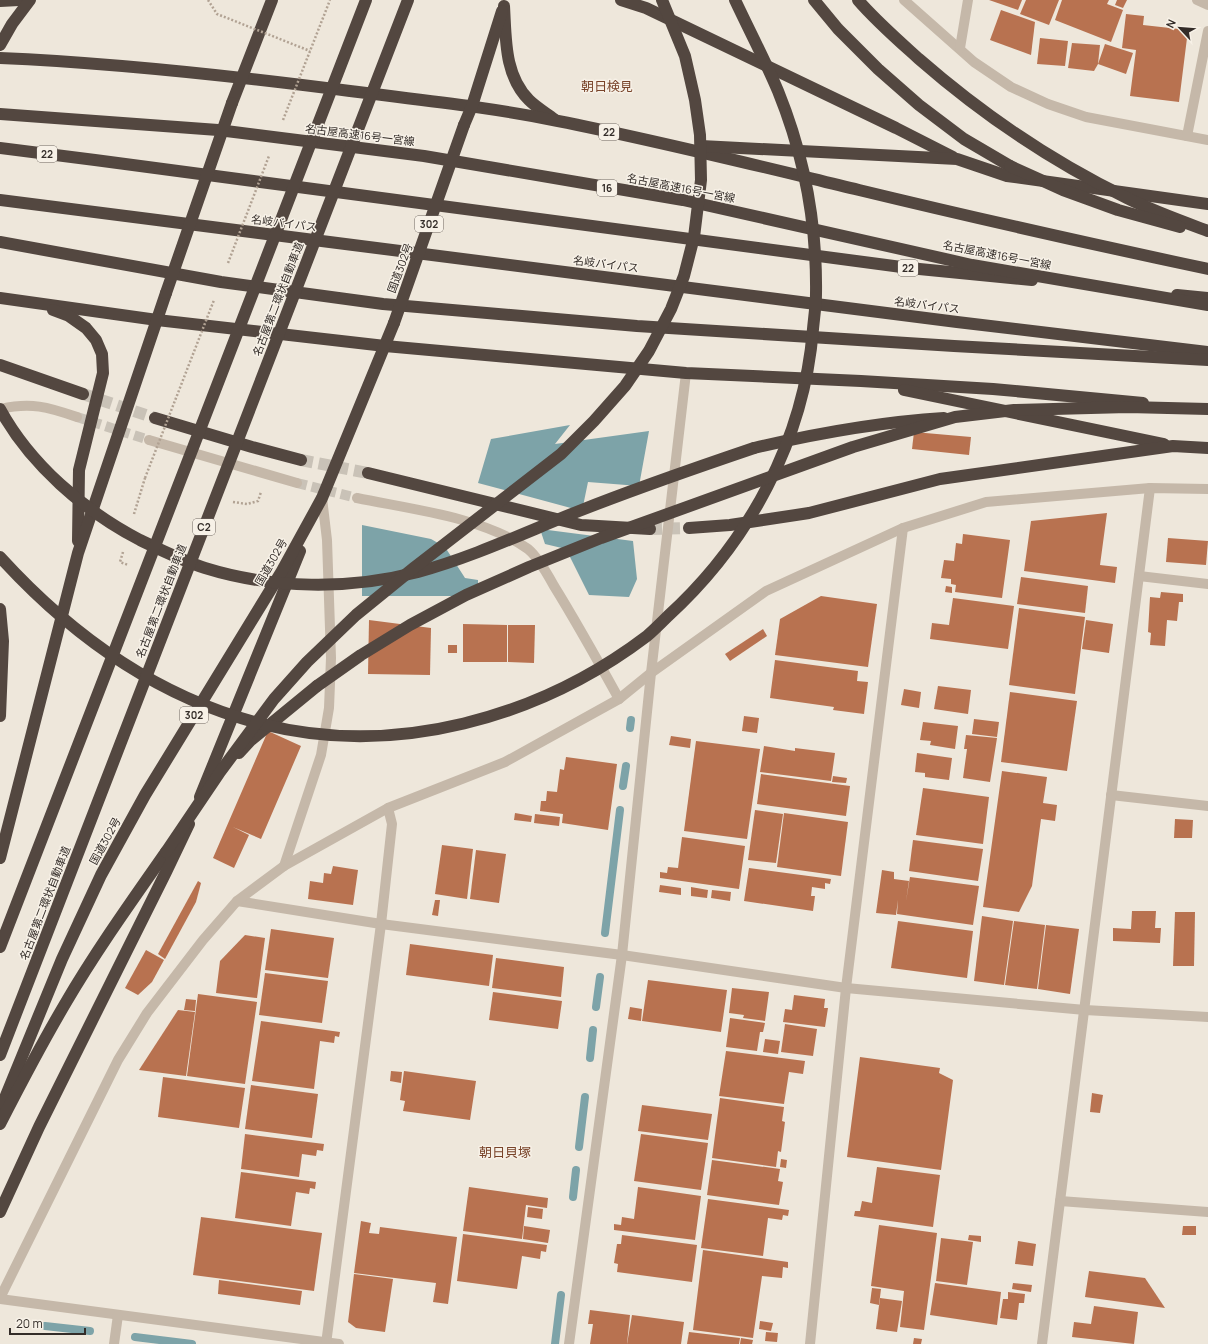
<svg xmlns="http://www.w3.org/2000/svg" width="1208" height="1344" viewBox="0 0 1208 1344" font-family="Manrope,'Noto Sans JP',sans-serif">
<rect width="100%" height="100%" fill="#eee7db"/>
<g fill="#7da3a8">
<path d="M570 425 555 444 649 431 639 486 588 482 582 511 478 483 491 439Z"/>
<path d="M362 525 431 539 445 547 465 578 478 580V596H362Z"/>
<path d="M540 529 633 541 637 579 629 597 589 595 566 549 545 544Z"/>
</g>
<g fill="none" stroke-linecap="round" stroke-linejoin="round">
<g stroke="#7da3a8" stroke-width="8">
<path d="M630 728 631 720"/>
<path d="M623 786 626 766"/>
<path d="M605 933 620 810"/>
<path d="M596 1007 600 977"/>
<path d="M590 1058 593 1030"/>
<path d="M579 1147 585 1097"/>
<path d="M573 1197 576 1170"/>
<path d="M45 1326 90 1331"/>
<path d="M135 1337 192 1344"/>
<path d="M555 1344 561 1295"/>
</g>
</g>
<g fill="#b87250">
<path d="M989 0H1022L1018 10Z"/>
<path d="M1026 0H1059L1049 25 1020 14Z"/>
<path d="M1062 0H1109L1107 4 1123 10 1111 42 1055 20Z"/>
<path d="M1117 0H1127L1123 8 1115 5Z"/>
<path d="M1001 10 1035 22 1031 55 990 40Z"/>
<path d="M1126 14 1144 16 1143 25 1188 30 1179 102 1130 96 1136 50 1122 48Z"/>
<path d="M1040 38 1068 41 1065 66 1037 64Z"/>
<path d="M1072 43 1100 45 1098 64 1094 71 1068 68Z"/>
<path d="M1105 44 1133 53 1126 74 1098 64Z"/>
<path d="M914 432 971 437 969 455 912 449Z"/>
<path d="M1107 513 1100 565 1117 567 1115 583 1024 571 1031 521Z"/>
<path d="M963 534 1010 540 1002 598 955 592 956 585 951 584V579L941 578 944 560 954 561 956 543 962 544Z"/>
<path d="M1168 538 1208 541 1206 565 1166 562Z"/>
<path d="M1021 577 1088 586 1085 613 1017 604Z"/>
<path d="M946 586 952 587V593L945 592Z"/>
<path d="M1161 592 1183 594V602H1179L1177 621 1167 620 1165 646 1150 645 1151 633 1148 632 1150 597 1160 598Z"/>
<path d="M821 596 877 604 868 667 775 655 780 619Z"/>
<path d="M953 598 1014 606 1008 649 930 639 932 623 949 625Z"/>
<path d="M1019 608 1085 617 1075 694 1009 685Z"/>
<path d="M369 620 431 628 430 675 368 674Z"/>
<path d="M1086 620 1113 624 1109 653 1082 649Z"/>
<path d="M463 624 507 625V662H463Z"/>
<path d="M508 625H535L534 663 508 662Z"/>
<path d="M763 629 767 636 730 661 725 654Z"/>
<rect x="448" y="645" width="9" height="8"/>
<path d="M775 660 858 671 857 681 868 682 864 714 833 710 834 707 770 698Z"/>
<path d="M938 686 971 690 968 714 934 709Z"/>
<path d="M904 689 921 692 919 708 901 705Z"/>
<path d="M1010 692 1077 701 1067 771 1001 762Z"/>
<path d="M744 716 759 718 757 733 742 731Z"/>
<path d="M974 719 999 722 997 737 972 734Z"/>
<path d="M923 722 958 726 955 749 930 745 931 741 920 740Z"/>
<path d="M268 731 301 746 261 839 233 827 249 835 234 868 213 858Z"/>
<path d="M966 735 997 738 990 782 963 778 967 749H964Z"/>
<path d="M671 736 691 739 690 748 669 745Z"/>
<path d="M696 741 760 749 747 839 684 831Z"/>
<path d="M764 746 795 751V748L835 753 831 781 760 772Z"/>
<path d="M917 753 952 758 949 780 925 777V773L915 772Z"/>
<path d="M566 757 617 764 608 830 562 823 563 814 540 811 541 801H546L547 791 557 792 560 769 564 770Z"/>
<path d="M1002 771 1047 777 1043 803 1057 805 1055 821 1041 819 1032 886 1019 912 983 907Z"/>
<path d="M761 774 850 786 846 816 757 804Z"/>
<path d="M833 776 847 778 846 783 832 782Z"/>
<path d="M923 788 989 797 983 844 916 835Z"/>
<path d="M755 810 783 814 776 863 748 860Z"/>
<path d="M515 813 532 816 531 822 514 820Z"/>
<path d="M784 813 848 822 841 876 777 867Z"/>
<path d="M535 814 560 817 559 826 534 823Z"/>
<path d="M1175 819 1193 820 1192 838H1174Z"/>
<path d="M682 837 745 846 739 889 660 878V872L667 873 668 867 678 868Z"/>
<path d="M913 840 983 849 978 881 909 871Z"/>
<path d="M442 845 473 849 467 899 435 894Z"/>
<path d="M476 850 506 854 499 903 470 899Z"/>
<path d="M333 866 358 870 353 905 308 899 310 881 323 883 324 873 331 874Z"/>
<path d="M749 868 831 879 830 884 825 883V889L812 887 811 896H815L813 911 744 901Z"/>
<path d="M882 870 894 872V879L909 881 906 901 910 877 979 886 973 925 897 914 898 900 896 915 876 913Z"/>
<path d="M198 881 201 883 196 902 165 959 158 954Z"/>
<path d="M660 885 681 888V895L659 892Z"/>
<path d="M691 887 708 890 707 898 691 896Z"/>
<path d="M712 890 731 892 730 901 711 898Z"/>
<path d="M435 900H440L438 916 432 915Z"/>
<path d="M1132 911H1156L1155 928H1161L1160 943 1113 941V928L1131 929Z"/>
<path d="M1175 912H1195L1194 966H1173Z"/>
<path d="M982 916 1013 921 1004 985 974 981Z"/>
<path d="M898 921 973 931 967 978 891 968Z"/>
<path d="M1014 921 1045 925 1037 989 1005 985Z"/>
<path d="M1046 925 1079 929 1070 994 1038 989Z"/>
<path d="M271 929 334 938 328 978 265 970Z"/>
<path d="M245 935 265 938 257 998 216 993 220 961Z"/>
<path d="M410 944 493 955 489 986 406 975Z"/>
<path d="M146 950 164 960 152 982 138 995 125 988Z"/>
<path d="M496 958 564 967 561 997 492 988Z"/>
<path d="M265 973 328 981 322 1023 259 1015Z"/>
<path d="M648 980 727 990 721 1032 642 1021Z"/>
<path d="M732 988 769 992 765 1021 743 1018 744 1015 729 1013Z"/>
<path d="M493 992 562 1001 558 1029 489 1020Z"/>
<path d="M198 994 257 1002 245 1084 187 1076Z"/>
<path d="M794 995 825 999 824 1008H828L825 1027 783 1022 785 1009 792 1010Z"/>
<path d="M186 999 196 1000 195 1011 184 1010Z"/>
<path d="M630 1007 642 1009 641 1021 628 1019Z"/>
<path d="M178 1010 195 1012 186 1076 139 1070Z"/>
<path d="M730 1018 765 1023 763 1032H760L757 1051 726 1047Z"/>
<path d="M261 1021 340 1032 339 1037 335 1036 334 1043 320 1041 314 1089 252 1081Z"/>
<path d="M785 1024 817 1029 813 1056 781 1052Z"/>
<path d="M765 1039 780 1041 778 1054 763 1052Z"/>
<path d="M726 1051 805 1061 803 1074 789 1072 784 1104 719 1096Z"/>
<path d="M860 1057 940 1068 939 1073 953 1080 941 1170 847 1157Z"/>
<path d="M391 1071 402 1072 401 1083 390 1081Z"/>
<path d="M404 1071 476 1081 470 1120 403 1111 405 1101 400 1100Z"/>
<path d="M163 1077 245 1088 239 1128 158 1117Z"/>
<path d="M251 1085 318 1094 312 1138 245 1129Z"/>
<path d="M1092 1093 1103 1095 1100 1113 1090 1112Z"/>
<path d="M720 1098 784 1107 782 1121 785 1122 781 1152 778 1151 776 1167 712 1158Z"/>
<path d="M642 1105 712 1114 708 1140 638 1131Z"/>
<path d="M245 1134 324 1144 323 1151 317 1150 316 1156 302 1154 299 1177 241 1169Z"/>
<path d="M641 1134 708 1143 701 1190 634 1181Z"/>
<path d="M781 1159 787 1160 786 1168 780 1167Z"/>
<path d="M712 1160 780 1169 778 1181 783 1182 779 1205 707 1195Z"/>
<path d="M877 1167 940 1175 933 1227 854 1216 855 1211H860L862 1201 872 1203Z"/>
<path d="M241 1172 316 1182 315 1189 310 1188 309 1194 296 1192 291 1226 235 1218Z"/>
<path d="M469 1187 548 1198 547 1208 526 1205 522 1239 463 1231Z"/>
<path d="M638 1187 701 1196 695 1240 614 1230V1224L621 1225 622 1217 634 1219Z"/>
<path d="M708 1199 789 1210 788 1216 783 1215 782 1220 768 1218 763 1256 701 1248Z"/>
<path d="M528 1207 543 1209 542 1219 527 1217Z"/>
<path d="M201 1217 322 1233 314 1291 193 1275Z"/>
<path d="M361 1221 371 1223 369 1233 379 1234 380 1227 457 1237 448 1304 433 1302 436 1283 354 1273Z"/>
<path d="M879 1225 937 1233 924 1330 900 1327 904 1291 871 1286Z"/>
<path d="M524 1226 550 1230 548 1243 523 1239Z"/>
<path d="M1183 1226H1196V1235H1182Z"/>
<path d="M463 1234 547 1245 546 1252 541 1251 540 1259 522 1256 517 1289 457 1281Z"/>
<path d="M622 1235 697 1245 692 1282 617 1272 618 1264 614 1263 617 1244H621Z"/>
<path d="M969 1235 981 1236V1242L968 1240Z"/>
<path d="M941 1238 973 1242 967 1285 936 1281Z"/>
<path d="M1018 1241 1036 1244 1033 1266 1015 1264Z"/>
<path d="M703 1250 788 1262V1268L783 1267 782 1278 762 1276 753 1338 693 1330Z"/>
<path d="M1089 1271 1145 1278 1165 1308 1085 1297Z"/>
<path d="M354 1274 393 1279 385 1332 356 1328 348 1322Z"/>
<path d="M219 1280 302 1291 300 1305 218 1294Z"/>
<path d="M935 1283 1001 1292 997 1325 930 1315Z"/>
<path d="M1013 1283 1032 1285 1031 1292 1012 1289Z"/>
<path d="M872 1288 881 1289 879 1305 870 1303Z"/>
<path d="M1008 1292 1025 1294 1024 1303H1019L1017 1320 1000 1318 1003 1299H1008Z"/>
<path d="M880 1298 902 1301 897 1332 876 1329Z"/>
<path d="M1094 1306 1138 1312 1134 1344 1072 1337 1074 1322 1091 1324Z"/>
<path d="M590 1310 630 1315 627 1344H590L593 1324H588Z"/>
<path d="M632 1315 684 1322 681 1344H627Z"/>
<path d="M760 1321 773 1323 771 1331 759 1329Z"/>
<path d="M689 1332 740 1338 739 1344H687Z"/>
<path d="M766 1332 778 1333 777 1342 765 1341Z"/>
<path d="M741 1338 753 1340 752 1344H740Z"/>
<path d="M914 1338 922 1339 921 1344H913Z"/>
</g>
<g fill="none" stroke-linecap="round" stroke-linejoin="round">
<g stroke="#c9c2b7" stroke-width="10" stroke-dasharray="10 5" stroke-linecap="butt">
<path d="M77 417 149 440"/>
<path d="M297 483 357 498"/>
</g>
<g stroke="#c9c2b7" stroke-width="12" stroke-dasharray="12 6" stroke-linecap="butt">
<path d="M83 394 155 418"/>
<path d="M301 460 368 473"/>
<path d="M650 529 689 528"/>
</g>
<g stroke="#b1a293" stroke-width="2.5" stroke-dasharray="2 2" stroke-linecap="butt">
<path d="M233 502 247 504 258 501 261 492"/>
<path d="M134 514 145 478"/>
<path d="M123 552 120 562 128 565"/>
</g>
<g stroke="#c5b8a9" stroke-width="10">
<path d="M904 0 974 62 1011 87 1048 104 1086 117 1208 140"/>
<path d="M1197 0 1208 5"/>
<path d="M960 48 968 0"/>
<path d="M1187 136 1208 31"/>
<path d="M0 409C31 402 48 407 77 417"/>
<path d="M149 440 297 483"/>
<path d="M357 498C410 509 481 517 525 547 536 553 548 575 554 586 577 623 598 661 619 699"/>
<path d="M1139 576 1208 584"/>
<path d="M1111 795 1208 806"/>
<path d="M284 866 321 755 329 708 331 658 327 540 322 498"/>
<path d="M237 901 381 924 622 955 846 988 1085 1010 1208 1017"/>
<path d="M1060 1201 1208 1212"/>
<path d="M0 1298 118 1060 147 1013 203 940 237 901 284 866 388 808 505 762 619 699 651 673 766 591 903 528 986 502 1150 488 1208 489"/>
<path d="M0 1299 339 1344"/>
<path d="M114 1344 118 1315"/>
<path d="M326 1344 381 924 392 824 388 808"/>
<path d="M569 1344 622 955 651 673 686 373"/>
<path d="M810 1344 846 988 903 528"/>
<path d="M1042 1344 1150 488"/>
</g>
<g stroke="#534740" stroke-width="12">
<path d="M621 0 646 8 896 128 953 157"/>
<path d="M814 0 838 29 878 69 919 105 964 139 1010 166"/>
<path d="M0 1 19 0"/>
<path d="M504 6C506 38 504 75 529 100 536 107 546 113 554 119"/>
<path d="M0 45 12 24 30 0"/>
<path d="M0 58C117 63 234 76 350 91 420 100 489 107 558 121 659 141 759 166 859 190 975 218 1091 244 1208 269"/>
<path d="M232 103 272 0"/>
<path d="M464 125 472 106 502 11"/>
<path d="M701 146 957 159 1007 176 1208 204"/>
<path d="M0 148 95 160 909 268 1032 280"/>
<path d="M0 200 957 322 1208 352"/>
<path d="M1177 295 1208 298"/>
<path d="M0 298 157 320 385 346 686 373 861 381 993 389 1143 403"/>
<path d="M53 310 69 316 86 328 96 340 102 354 103 373 79 470 78 541"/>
<path d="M0 365 83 394"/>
<path d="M904 390 1164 444"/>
<path d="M155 418 252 447 301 460"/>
<path d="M754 448C818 433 879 422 944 418"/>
<path d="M368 473 581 525 650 529"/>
<path d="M689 528 730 525 809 513 940 479 1173 446 1208 448"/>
<path d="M0 609 3 641 0 716"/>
<path d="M239 753 251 740 317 686"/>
<path d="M200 797 300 551"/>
<path d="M0 858 78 553 166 293"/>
<path d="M0 1110 62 959 101 875 145 795 282 571 322 498 394 323"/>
<path d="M0 1124C21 1083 42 1043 65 1004 96 951 131 902 166 852"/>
<path d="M0 1212 39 1127 166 872 189 824"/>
</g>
<g stroke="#b1a293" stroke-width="2.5" stroke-dasharray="2 2" stroke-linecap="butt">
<path d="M208 0 217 14 310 51"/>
<path d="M283 120 330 0"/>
<path d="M228 263 269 156"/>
<path d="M145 478 214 300"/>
</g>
<g stroke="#534740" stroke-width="12">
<path d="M858 0C876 21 898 40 919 59 982 114 1051 161 1127 198 1153 211 1181 221 1208 231"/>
<path d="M0 114 218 130 424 156 683 200 972 265 1208 305"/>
<path d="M1010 166 1063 190 1118 210 1180 227"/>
<path d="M0 242 221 282 383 304 637 326 954 346 1208 360"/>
<path d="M166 293 232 103"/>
<path d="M394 323 464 125"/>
<path d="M0 409C30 464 84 511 140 540 161 550 183 561 205 568 273 589 349 590 418 572 473 557 526 532 579 511 637 488 695 468 754 448"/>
<path d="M0 557C71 635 159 698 262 724 395 758 539 718 647 636 654 630 661 623 668 616 749 542 804 440 813 329 814 318 816 305 816 294 817 224 804 155 778 91 765 60 749 30 735 0"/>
<path d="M317 686 361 655 410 625 466 595 529 567 601 538 853 447 955 417 1014 410 1128 407 1208 409"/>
<path d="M166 852 220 772 274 699 307 662 356 615 415 567 561 454 594 421 625 386 649 351 671 309 684 276 694 237 701 180 700 135 695 100 685 56 662 0"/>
<path d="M0 947 366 0"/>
<path d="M0 1055 408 0"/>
</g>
</g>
<g text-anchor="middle" stroke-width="3" stroke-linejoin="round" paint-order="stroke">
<g fill="#f7f1e7" stroke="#6e6761" stroke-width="1">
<rect x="599" y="124" width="20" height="16" rx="3"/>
<rect x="37" y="146" width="20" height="16" rx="3"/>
<rect x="597" y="180" width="20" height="16" rx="3"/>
<rect x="415" y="216" width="28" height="16" rx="3"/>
<rect x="898" y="260" width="20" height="16" rx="3"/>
<rect x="193" y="519" width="22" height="16" rx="3"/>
<rect x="180" y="707" width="28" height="16" rx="3"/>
</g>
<g font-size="10" font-weight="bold" fill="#332c28">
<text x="609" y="136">22</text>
<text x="47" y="158">22</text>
<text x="607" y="192">16</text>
<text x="429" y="228">302</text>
<text x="908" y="272">22</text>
<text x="204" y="531">C2</text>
<text x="194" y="719">302</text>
</g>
<g font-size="11" fill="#332c28" stroke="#f7f1e7">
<text transform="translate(360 135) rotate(7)" y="4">名古屋高速16号一宮線</text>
<text transform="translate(681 188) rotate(11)" y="4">名古屋高速16号一宮線</text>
<text transform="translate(284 223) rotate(7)" y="4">名岐バイパス</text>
<text transform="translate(997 255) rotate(11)" y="4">名古屋高速16号一宮線</text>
<text transform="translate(606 264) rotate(7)" y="4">名岐バイパス</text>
<text transform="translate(400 268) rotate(-70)" y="4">国道302号</text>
<text transform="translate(278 299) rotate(-69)" y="4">名古屋第二環状自動車道</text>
<text transform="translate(927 305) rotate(7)" y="4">名岐バイパス</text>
<text transform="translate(271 562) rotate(-60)" y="4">国道302号</text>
<text transform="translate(161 601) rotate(-69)" y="4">名古屋第二環状自動車道</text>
<text transform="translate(105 841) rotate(-61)" y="4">国道302号</text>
<text transform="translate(45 903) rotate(-69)" y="4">名古屋第二環状自動車道</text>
</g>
<g font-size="13" fill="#79442a" stroke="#f7f1e7">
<text x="607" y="91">朝日検見</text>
<text x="505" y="1157">朝日貝塚</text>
</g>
</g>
<g transform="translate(1180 28) rotate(296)" stroke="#f7f1e7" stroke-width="3" paint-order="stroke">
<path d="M0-3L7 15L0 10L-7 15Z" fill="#332c28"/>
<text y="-6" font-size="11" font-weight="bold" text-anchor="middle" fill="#332c28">N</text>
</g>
<path d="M10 1328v6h75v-6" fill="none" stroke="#332c28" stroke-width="2"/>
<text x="16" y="1328" font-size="12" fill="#332c28" stroke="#f7f1e7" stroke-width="3" paint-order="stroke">20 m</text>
</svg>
